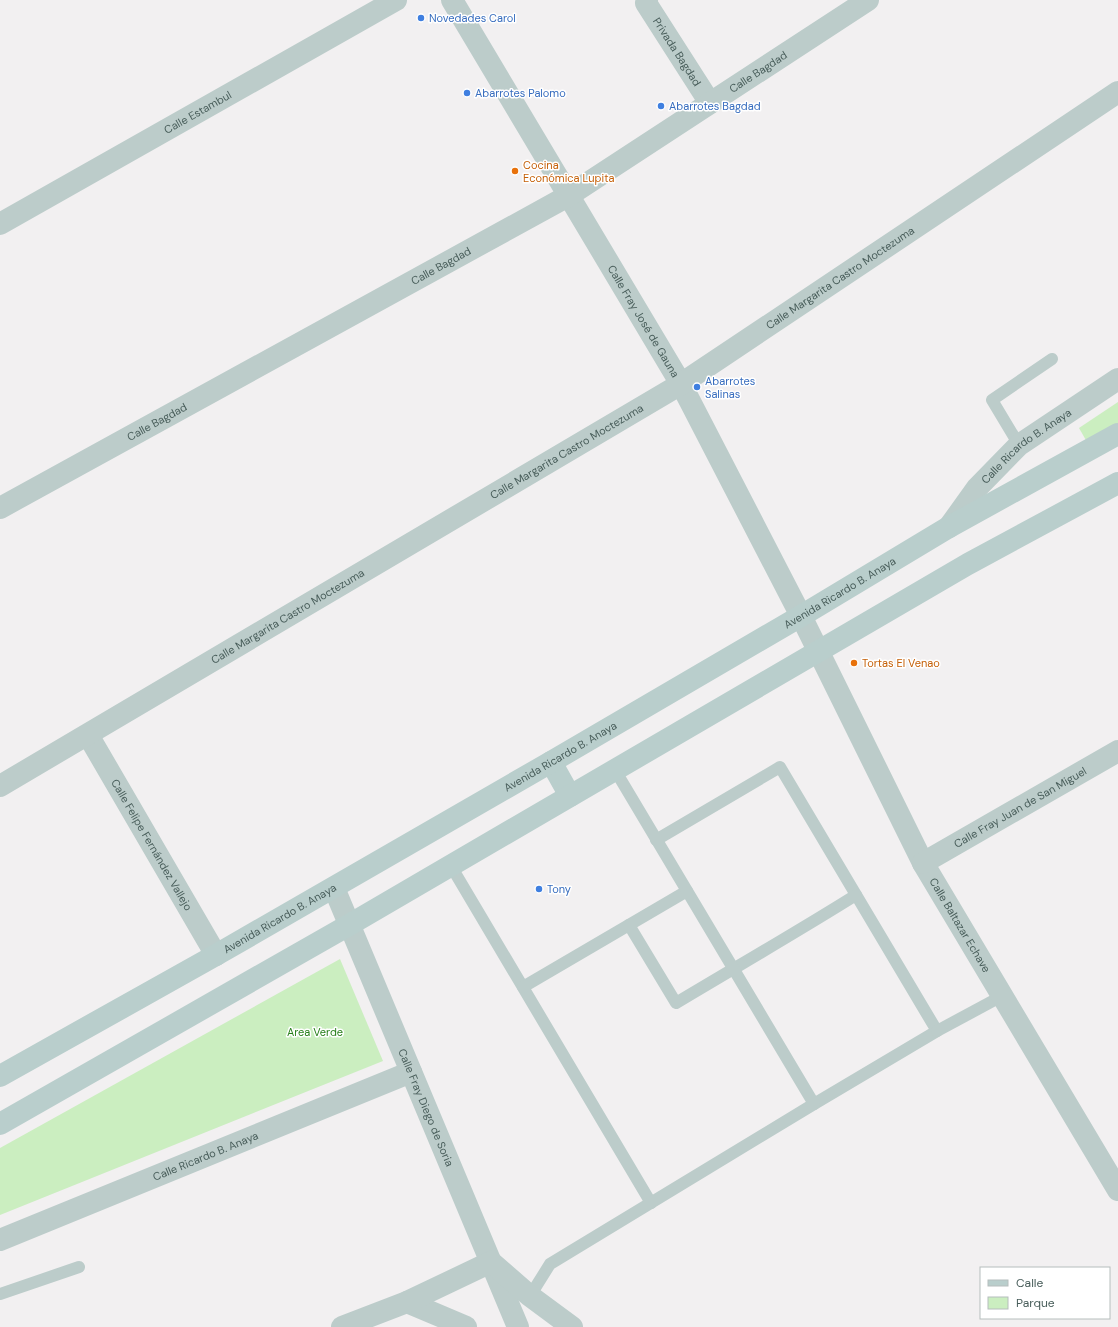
<svg xmlns="http://www.w3.org/2000/svg" width="1118" height="1327" viewBox="0 0 1118 1327" font-family="'DM Sans',sans-serif">
<rect width="100%" height="100%" fill="#f2f0f1"/>
<g fill="#cbeec0">
<path d="M1118 402V425L1087 442 1079 428Z"/>
<path d="M340 959 383 1061 0 1215V1148Z"/>
</g>
<g fill="none" stroke-linecap="round" stroke-linejoin="round">
<g stroke="#bcccca" stroke-width="12">
<path d="M1019 445 992 400 1052 359"/>
<path d="M656 840 780 767 937 1031 814 1104"/>
<path d="M451 866 651 1203"/>
<path d="M629 925 676 1003C736 967 797 932 856 895"/>
<path d="M523 987 687 891"/>
<path d="M937 1031 1002 996"/>
<path d="M0 1294 79 1267"/>
<path d="M530 1296 550 1264 814 1104 615 770"/>
</g>
<g stroke="#bcccca" stroke-width="22">
<path id="s1" d="M452 0 681 384 801 616 923 863 1118 1190"/>
<path id="s2" d="M647 0 646 3 710 103"/>
<path id="s3" d="M0 224 396 0"/>
<path id="s4" d="M0 508 568 196 868 0"/>
<path id="s5" d="M949 527 977 488 1019 445 1118 379"/>
<path id="s6" d="M88 735 216 955"/>
<path id="s7" d="M0 786 681 384 1118 92"/>
<path id="s8" d="M923 863 1118 751"/>
<path id="s9" d="M334 888 518 1327"/>
<path id="s10" d="M0 1240 411 1072"/>
<path d="M407 1302 466 1327"/>
<path d="M342 1327 407 1302 491 1262 530 1296 572 1327"/>
</g>
<g stroke="#b9cecc" stroke-width="22">
<path d="M551 762 570 796"/>
<path id="s11" d="M0 1076 216 955 551 762 801 616 949 527 1118 434"/>
<path d="M0 1124 349 925 968 564 1118 483"/>
</g>
</g>
<g fill="#3f7fe0" stroke="#fff" stroke-width="1.5">
<circle cx="421" cy="18" r="4"/>
<circle cx="467" cy="93" r="4"/>
<circle cx="661" cy="106" r="4"/>
<circle cx="697" cy="387" r="4"/>
<circle cx="539" cy="889" r="4"/>
</g>
<g fill="#e8710a" stroke="#fff" stroke-width="1.5">
<circle cx="515" cy="171" r="4"/>
<circle cx="854" cy="663" r="4"/>
</g>
<g text-anchor="middle" stroke-width="3" stroke-linejoin="round" paint-order="stroke">
<g font-size="11" fill="#366cbe" stroke="#fff" text-anchor="start">
<text x="429" y="22">Novedades Carol</text>
<text x="475" y="97">Abarrotes Palomo</text>
<text x="669" y="110">Abarrotes Bagdad</text>
<text x="705" y="385">Abarrotes<tspan x="705" dy="13">Salinas</tspan></text>
<text x="547" y="893">Tony</text>
</g>
<g font-size="11" fill="#485d5a" stroke="#fff">
<text dy="4" stroke="none"><textPath href="#s2" startOffset="61">Privada Bagdad</textPath></text>
<text dy="4" stroke="none"><textPath href="#s4" startOffset="875">Calle Bagdad</textPath></text>
<text dy="4" stroke="none"><textPath href="#s3" startOffset="227">Calle Estambul</textPath></text>
<text dy="4" stroke="none"><textPath href="#s4" startOffset="503">Calle Bagdad</textPath></text>
<text dy="4" stroke="none"><textPath href="#s7" startOffset="982">Calle Margarita Castro Moctezuma</textPath></text>
<text dy="4" stroke="none"><textPath href="#s1" startOffset="374">Calle Fray José de Gauna</textPath></text>
<text dy="4" stroke="none"><textPath href="#s4" startOffset="179">Calle Bagdad</textPath></text>
<text dy="4" stroke="none"><textPath href="#s5" startOffset="113">Calle Ricardo B. Anaya</textPath></text>
<text dy="4" stroke="none"><textPath href="#s7" startOffset="658">Calle Margarita Castro Moctezuma</textPath></text>
<text dy="4" stroke="none"><textPath href="#s11" startOffset="969">Avenida Ricardo B. Anaya</textPath></text>
<text dy="4" stroke="none"><textPath href="#s7" startOffset="334">Calle Margarita Castro Moctezuma</textPath></text>
<text dy="4" stroke="none"><textPath href="#s11" startOffset="645">Avenida Ricardo B. Anaya</textPath></text>
<text dy="4" stroke="none"><textPath href="#s8" startOffset="112">Calle Fray Juan de San Miguel</textPath></text>
<text dy="4" stroke="none"><textPath href="#s6" startOffset="127">Calle Felipe Fernández Vallejo</textPath></text>
<text dy="4" stroke="none"><textPath href="#s11" startOffset="321">Avenida Ricardo B. Anaya</textPath></text>
<text dy="4" stroke="none"><textPath href="#s1" startOffset="1056">Calle Baltazar Echave</textPath></text>
<text dy="4" stroke="none"><textPath href="#s9" startOffset="238">Calle Fray Diego de Soria</textPath></text>
<text dy="4" stroke="none"><textPath href="#s10" startOffset="222">Calle Ricardo B. Anaya</textPath></text>
</g>
<g font-size="11" fill="#c56008" stroke="#fff" text-anchor="start">
<text x="523" y="169">Cocina<tspan x="523" dy="13">Económica Lupita</tspan></text>
<text x="862" y="667">Tortas El Venao</text>
</g>
<g font-size="11" fill="#267e19" stroke="#fff">
<text x="315" y="1036">Area Verde</text>
</g>
</g>
<rect x="980" y="1267" width="130" height="52" fill="#ffffff" stroke="#b6bebd"/>
<rect x="988" y="1280" width="20" height="6" fill="#b9cecc" stroke="#b6bebd"/>
<text x="1016" y="1287" font-size="12" fill="#485d5a">Calle</text>
<rect x="988" y="1297" width="20" height="12" fill="#cbeec0" stroke="#b6bebd"/>
<text x="1016" y="1307" font-size="12" fill="#485d5a">Parque</text>
</svg>
